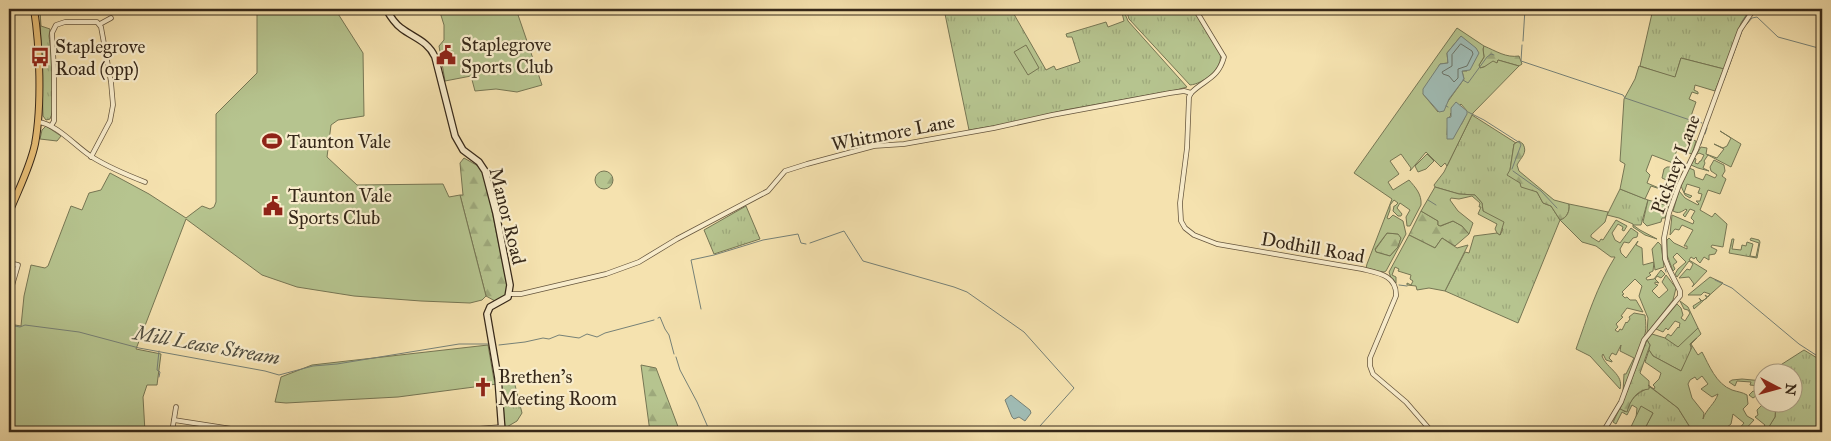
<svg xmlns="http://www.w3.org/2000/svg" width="1831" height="441" viewBox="0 0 1831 441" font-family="'IM FELL Great Primer',serif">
<defs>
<pattern id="grass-tufts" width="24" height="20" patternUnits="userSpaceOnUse" patternTransform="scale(1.25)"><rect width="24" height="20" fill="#b6c48f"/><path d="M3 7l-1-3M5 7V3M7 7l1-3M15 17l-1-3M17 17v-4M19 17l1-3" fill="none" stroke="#9da87b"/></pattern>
<pattern id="forest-firs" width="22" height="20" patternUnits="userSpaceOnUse" patternTransform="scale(1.25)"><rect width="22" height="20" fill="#b6c48f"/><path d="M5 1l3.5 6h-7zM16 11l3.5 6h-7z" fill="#9da87b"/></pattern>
</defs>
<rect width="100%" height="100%" fill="#f5e2af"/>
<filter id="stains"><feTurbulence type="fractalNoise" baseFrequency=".004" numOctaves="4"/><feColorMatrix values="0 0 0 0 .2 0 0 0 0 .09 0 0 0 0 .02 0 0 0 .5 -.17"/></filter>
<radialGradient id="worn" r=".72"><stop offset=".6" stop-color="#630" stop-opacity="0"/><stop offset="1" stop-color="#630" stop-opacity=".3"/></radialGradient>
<g fill="url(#grass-tufts)" stroke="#767654">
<path d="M976 9H1011L1046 70 1054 66 1056 70 1080 62 1072 37H1067L1066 34 1106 22 1108 27 1124 21 1121 9H1123L1128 21 1187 87 1176 90 1065 110 1011 123 969 130 945 14Z"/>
<path d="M1126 9H1193L1220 53C1224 68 1203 84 1190 85L1129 19Z"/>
<path d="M1653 9H1744L1747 14 1741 23 1724 69 1681 58 1675 78 1640 66Z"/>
<path d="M40 11 41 26 50 29 49 36C51 53 58 102 50 119L46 120 43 116Z"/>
<path d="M1472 115 1516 143 1514 144 1510 170 1520 183 1537 192 1543 203 1551 206 1560 220 1518 323 1445 291 1465 252 1469 253 1474 236 1497 233 1500 235 1503 229 1483 211 1482 203 1475 195 1459 194 1435 187 1434 185 1444 172Z"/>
<path d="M46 126 61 136 57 141 40 139 42 130Z"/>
<path d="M1620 189 1648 200 1641 225H1633L1640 230 1657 239 1645 235 1633 227V224L1619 218 1607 215Z"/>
<path d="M746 206 760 239 714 254 704 230Z"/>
<path d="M1751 238 1759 240 1760 242 1757 258 1729 253 1732 239H1734L1732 249 1741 250 1742 245 1746 246 1747 242 1753 244 1750 256 1756 257 1759 243 1750 240Z"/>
<path d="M1698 328 1701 334 1690 344C1694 352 1685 363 1681 371L1653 356 1649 350 1650 345 1647 340 1652 334 1665 338 1678 346Z"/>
<path d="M1804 350 1822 361 1821 432H1767L1766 431 1775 417 1776 404H1794V374L1783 373 1779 366Z"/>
<path d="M501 379 508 383 514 381 522 413 517 421 505 428Z"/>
<path d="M1650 387 1678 408 1693 432H1643L1653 413 1641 407 1636 418 1637 408 1632 405 1627 415 1622 412 1616 424 1613 422 1620 408 1625 412C1629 408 1628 404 1632 400 1637 393 1643 391 1650 387Z"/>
</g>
<g fill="url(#forest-firs)" stroke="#767654">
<path d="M1484 46C1496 51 1506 58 1519 56L1522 64 1519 66 1498 60 1497 63 1480 68 1479 65 1484 57 1483 49Z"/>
<path d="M1519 141 1523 144C1528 153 1521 157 1517 165L1519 171 1554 200 1569 204C1570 211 1567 218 1560 220L1551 206 1543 203 1537 192 1521 187 1520 183 1507 175 1510 170 1514 144Z"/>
<path d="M464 158 478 166 482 170 488 191 508 290 507 294 495 301 486 296 460 195H463L460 163Z"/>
<circle cx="604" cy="180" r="9"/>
<path d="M1421 211 1438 221V225L1441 226 1453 221 1462 226 1469 234 1455 246 1442 238 1435 248 1409 235Z"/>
<path d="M1387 233 1399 234 1401 238 1398 247 1390 256 1376 252 1375 250Z"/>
<path d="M1647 340 1650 345 1640 373 1649 381V389C1636 390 1630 401 1627 412L1620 409Z"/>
<path d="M641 365 656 368 680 432H650Z"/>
</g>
<g fill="#b6c48f" stroke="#767654" fill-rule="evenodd">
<path d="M307 9H335L363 53 364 116 338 120 331 125 327 157 357 185 443 184 449 197 460 195 486 296 482 300 470 303 421 301 354 296 297 287 262 275 186 219 136 349 161 354 157 385H147L143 397 145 432H9V324L21 326 24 296 31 265 45 268 48 266 71 206 82 210 89 193 101 190 110 173 149 194 186 218 202 206 210 209 214 207 216 202V114L257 73V14Z"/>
<path d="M439 9H516L542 85 517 92 496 89 475 91 471 76 445 81 439 46 444 40V25Z"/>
<path d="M1457 28 1484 46 1483 49 1484 57 1479 65 1480 68 1484 67 1493 61 1497 63 1498 60 1519 66 1473 113 1447 166 1445 163 1441 167 1426 152 1410 171 1411 168 1401 154 1390 161 1399 174 1388 182 1393 190 1409 180C1415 187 1422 194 1421 205L1410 226H1407L1406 217 1410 210 1400 203 1397 208 1402 214 1401 216H1398L1393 211 1394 206H1395L1398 203 1394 200 1390 205V210L1387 218 1389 219 1393 215 1403 221 1406 234 1386 271 1384 272 1367 269 1366 268 1367 264 1392 199 1354 173ZM1461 36 1467 71H1462L1464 79 1446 104 1438 112 1423 94 1440 64 1448 63 1447 53ZM1461 104 1467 111C1462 125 1461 128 1447 135L1448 119 1451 115 1450 114ZM1387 233 1398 234 1401 238 1398 247 1390 256 1376 252 1375 249Z"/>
<path d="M1026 45 1039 68 1028 75 1014 52Z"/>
<path d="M1681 58 1724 69 1715 91 1695 85 1694 90 1698 92V94L1692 92 1689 99 1696 102 1685 133 1690 135 1689 139 1696 141 1692 154 1677 149 1673 163 1652 155 1646 171 1650 175 1647 183 1666 191 1651 186 1645 199 1620 189 1625 164 1620 161 1624 99 1635 79 1639 66 1675 77Z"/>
<path d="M1720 131 1741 144 1731 167 1708 155 1704 161 1705 163 1703 168 1709 171 1698 168 1691 165 1695 158 1696 159 1695 163 1698 164 1700 161H1701L1704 155 1699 153 1696 155 1701 147 1707 148 1706 154 1717 158 1724 149 1714 144 1723 148 1727 146 1731 138Z"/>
<path d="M1427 154 1434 161 1426 169 1418 172 1415 166Z"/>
<path d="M1714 160 1724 165 1725 171 1722 176 1726 179 1720 194 1708 190 1700 210 1712 217 1715 213 1727 224 1723 247 1712 245 1711 247 1717 250 1715 254 1709 255V260L1704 257 1700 263 1697 260 1696 257 1694 259 1691 257 1689 260 1707 271 1692 287 1694 284 1689 277 1679 278 1687 269 1690 270 1693 264 1689 261 1677 277 1675 274 1678 269 1686 262 1677 253 1673 257 1677 262 1673 265 1675 269 1673 271 1667 255V240L1669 238 1674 243 1687 249V246H1684L1693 230 1682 225 1679 230 1675 229 1670 235 1672 215 1693 224 1694 221 1691 218 1695 211 1690 209 1685 217 1683 215 1687 210 1686 209C1681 212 1679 214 1673 211L1679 191 1685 198 1698 205 1699 204 1696 201H1700L1702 194 1698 193 1700 188 1687 184 1684 193 1692 196 1690 198 1685 195 1681 186 1689 168 1694 170 1695 177 1703 180 1706 174 1715 178 1717 175 1711 171 1710 167Z"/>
<path d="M1667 167H1672L1680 175 1677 185 1662 178 1664 169Z"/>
<path d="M1435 187 1459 194 1475 195 1482 203 1483 211 1504 222 1500 235 1497 233 1495 229 1497 224 1478 214 1481 207H1479L1480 203 1472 196 1459 199 1451 198 1450 200 1458 211 1473 223 1469 234 1462 226 1453 221 1440 226 1438 225V221L1421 211Z"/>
<path d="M1668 196 1672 197 1665 218H1662L1661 222 1647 226 1643 222 1648 200 1665 205Z"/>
<path d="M1569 204 1608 212 1605 222 1591 235V237L1599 242 1601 239 1603 240 1616 220 1627 226 1624 231 1622 230 1623 227 1618 224 1612 233 1615 240 1620 243 1631 228 1638 233 1637 237 1633 238 1629 243 1624 242 1620 249 1621 253 1626 258 1638 241 1636 245 1642 248 1643 265 1654 262 1653 271 1649 273 1651 275 1646 278 1647 280 1654 279 1661 270 1665 274 1661 278 1657 276 1655 279 1659 283 1655 282V284L1658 285 1652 291 1659 298 1668 290 1662 282 1666 275 1676 288 1673 300 1647 333 1648 318 1639 296 1642 286 1635 279 1622 292 1624 294 1622 295 1625 298 1627 297 1630 300H1636L1643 312 1627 308 1621 316 1623 317 1616 324 1618 327 1615 330 1618 332 1620 329 1622 330 1626 322 1627 323 1630 319 1629 317 1634 313 1645 315C1646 324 1647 334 1642 341L1623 392 1624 374H1626L1634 358 1620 351 1621 345 1616 355 1612 353 1609 358 1612 361V362L1606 360 1603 354 1602 356C1607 369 1624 374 1620 389L1590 356 1576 349C1587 318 1597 286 1615 257H1611L1596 246 1582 242 1560 220C1567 218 1570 211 1569 204Z"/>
<path d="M1409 235 1435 248 1442 238 1457 248 1468 245 1445 291 1429 288 1417 290 1416 286 1407 285V283L1411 285 1413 281 1410 279 1411 275 1398 271 1399 269 1395 267 1392 275 1396 277V283L1391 278 1389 272Z"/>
<path d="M1658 242 1661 245 1664 267 1655 270 1652 249Z"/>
<path d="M1710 277 1723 283 1694 309 1693 306 1701 301 1699 298 1702 301 1707 298 1705 295 1708 297 1710 294 1704 292 1701 295H1688Z"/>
<path d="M1680 301 1688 307 1698 328 1678 347 1665 338 1668 334 1671 336 1678 327 1679 328 1680 323 1675 321 1668 330 1666 328 1663 332 1656 329 1677 304 1681 308 1683 315 1681 318 1685 321 1690 313 1688 310 1684 309Z"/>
<path d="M1697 338 1691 344 1698 355 1702 352C1709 365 1716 384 1732 390 1738 392 1742 392 1747 395L1748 404 1743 409 1747 416 1754 420 1743 432H1738L1737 431 1744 423 1733 414 1731 424 1726 428 1727 432H1693L1678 408 1648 385 1654 389 1655 387 1653 385 1659 379 1661 373 1645 362 1649 350 1653 356 1681 371 1692 347 1690 344ZM1702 376 1708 384 1701 389 1712 397 1718 394C1715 404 1706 409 1703 419L1704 413 1692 398 1688 384 1690 380 1695 377 1697 380Z"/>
<path d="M488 345 494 380 497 384 398 397 286 403 275 402 281 377 312 365Z"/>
<path d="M1742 379 1763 381 1764 404H1776L1775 417 1767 430 1763 428 1765 425 1755 417 1758 415 1757 410 1763 404 1756 396 1753 398 1749 395 1753 391 1759 393V386L1750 385 1751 382 1737 381 1735 386 1729 382 1732 380Z"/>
<path d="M1641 406 1653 413 1643 432 1629 431Z"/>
</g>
<g fill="#a0bcb5" stroke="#768177">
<path d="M1461 36 1476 48 1479 53 1470 70 1462 71 1464 79 1449 99 1444 111 1439 112 1423 94V89L1440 64 1448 63 1447 53Z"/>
<path d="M1456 102 1467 111V114L1453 139H1447V118L1451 117V108Z"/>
<path d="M1011 395 1030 410 1031 413 1025 421 1019 417 1014 419 1012 417 1005 400Z"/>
</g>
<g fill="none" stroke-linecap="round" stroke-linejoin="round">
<path stroke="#6b7267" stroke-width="1" d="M1461 44 1472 51 1473 54 1467 66 1458 69V78L1454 82 1449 76 1443 74 1442 72 1452 66V55Z"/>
<g stroke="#768177" stroke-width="1">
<path d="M1751 10 1752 9"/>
<path d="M1757 10V9"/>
<path d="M1742 22 1747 15"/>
<path d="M1746 25 1752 18 1757 17 1778 37 1822 49"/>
<path d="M1523 41 1525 9"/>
<path d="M1522 45 1521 61 1623 95 1625 98 1690 120"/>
<path d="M1463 80 1468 83 1487 57 1491 54 1494 55"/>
<path d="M1724 80 1743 28"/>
<path d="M1446 106 1448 107"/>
<path d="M1468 112 1484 120 1520 143 1521 145 1512 169"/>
<path d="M1694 120 1702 123"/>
<path d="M1705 134 1707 128"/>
<path d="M1701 144 1703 137"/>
<path d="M1513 171 1541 191 1557 208"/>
<path d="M1428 200 1436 205"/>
<path d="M810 243 844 231 863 261 954 287 967 292 1024 332 1074 388 1040 426 1050 432"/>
<path d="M1665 269 1666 272"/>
<path d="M1715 280 1732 288 1799 344 1822 359"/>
<path d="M1399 285 1407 286"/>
<path d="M701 309 691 260 714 255 763 240 798 234 801 243 806 244"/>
<path d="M658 318 660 317 665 329 669 335 674 354"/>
<path d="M9 325 20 327 25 325 79 332 139 348 265 371 279 375 313 366 337 364 459 344H490"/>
<path d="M499 345 525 342 543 338 549 339 559 335 579 338 587 334 597 337 605 333 654 320"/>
<path d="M159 351 157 370 160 372 159 377"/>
<path d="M676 357 680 370 697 402 710 432"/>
<path d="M1820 432 1822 426"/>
</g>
<defs>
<g id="street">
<path d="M100 24 111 18"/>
<path d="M1191 93 1189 97 1187 148 1180 203 1181 221 1185 228 1194 235 1217 244 1362 269C1378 273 1397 275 1396 296L1370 358V366L1373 374 1406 402 1432 432"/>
<path d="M1191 93C1205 79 1218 79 1224 57L1195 9"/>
<path d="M38 122C57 124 76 147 92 157 108 167 127 175 145 182"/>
<path d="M51 126 54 121V69L52 33 56 25 65 22H97L101 27 111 82 113 105 110 121 91 157"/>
<path d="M9 263 18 265 9 296"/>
<path d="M510 294H521L606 274 639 262 677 239 768 191 785 171 807 164 874 146 904 144 994 128 1052 115 1170 93 1184 91 1191 93"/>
<path d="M174 420 232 429 238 432"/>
<path d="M172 432 176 407"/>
<path d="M441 432 501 427"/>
<path d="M1603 432 1621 402 1644 340 1680 296V291L1669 269 1665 259 1664 238 1669 213 1679 185 1696 150 1740 30 1754 9"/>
</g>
<path id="secondary" d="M386 9C390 16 394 23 401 28 414 38 428 41 435 57L455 136 463 150 479 162 485 171 496 213 510 285 508 297 490 307 487 314 498 378 502 432"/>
<path id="primary" d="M9 213C18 190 30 168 35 144 42 106 40 47 34 9"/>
</defs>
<use href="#street" stroke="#66563e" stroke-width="5.5"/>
<use href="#secondary" stroke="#362819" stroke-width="8"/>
<use href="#primary" stroke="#362819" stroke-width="8"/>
<use href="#street" stroke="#f8eccb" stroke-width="4"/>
<use href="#secondary" stroke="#f8eccb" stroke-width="5.5"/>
<use href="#primary" stroke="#eac178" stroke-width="6"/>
</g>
<defs>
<symbol id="civic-bare" viewBox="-9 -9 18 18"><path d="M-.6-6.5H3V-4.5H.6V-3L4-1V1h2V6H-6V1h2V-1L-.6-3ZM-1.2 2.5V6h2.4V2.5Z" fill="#8f2418" stroke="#f8eccb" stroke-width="2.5" paint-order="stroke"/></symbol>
<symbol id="bus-bare" viewBox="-9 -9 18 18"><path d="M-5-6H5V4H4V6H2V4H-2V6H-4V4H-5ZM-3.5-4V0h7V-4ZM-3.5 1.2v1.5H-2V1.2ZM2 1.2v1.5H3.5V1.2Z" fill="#8f2418" stroke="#f8eccb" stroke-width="2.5" paint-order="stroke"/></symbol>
<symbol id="stadium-bare" viewBox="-9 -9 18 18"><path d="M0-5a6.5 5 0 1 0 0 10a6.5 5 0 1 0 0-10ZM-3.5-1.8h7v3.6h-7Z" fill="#8f2418" stroke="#f8eccb" stroke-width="2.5" paint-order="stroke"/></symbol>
<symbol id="church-bare" viewBox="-9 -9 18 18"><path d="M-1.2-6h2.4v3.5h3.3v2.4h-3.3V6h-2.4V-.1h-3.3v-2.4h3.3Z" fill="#8f2418" stroke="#f8eccb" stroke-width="2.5" paint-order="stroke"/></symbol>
</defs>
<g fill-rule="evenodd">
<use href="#civic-bare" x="432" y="41" width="28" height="28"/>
<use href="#bus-bare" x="26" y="43" width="28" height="28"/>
<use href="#stadium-bare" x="258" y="127" width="28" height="28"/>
<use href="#civic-bare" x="259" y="192" width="28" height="28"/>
<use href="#church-bare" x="469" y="373" width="28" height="28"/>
</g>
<g text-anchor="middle" stroke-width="4.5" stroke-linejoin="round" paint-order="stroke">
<g font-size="19" fill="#362819" stroke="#f8eccb" text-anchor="start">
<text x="461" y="51">Staplegrove<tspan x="461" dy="22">Sports Club</tspan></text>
<text x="55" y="53">Staplegrove<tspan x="55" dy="22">Road (opp)</tspan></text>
<text x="287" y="148">Taunton Vale</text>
<text x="288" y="202">Taunton Vale<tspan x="288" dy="22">Sports Club</tspan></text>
<text x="498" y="383">Brethen's<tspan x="498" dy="22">Meeting Room</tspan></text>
</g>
<g font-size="19" fill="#362819" stroke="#f8eccb">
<text transform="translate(893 132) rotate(-11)" y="7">Whitmore Lane</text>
<text transform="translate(1675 164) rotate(-69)" y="7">Pickney Lane</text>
<text transform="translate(508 216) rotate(76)" y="7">Manor Road</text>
<text transform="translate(1313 247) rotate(10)" y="7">Dodhill Road</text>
</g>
<g font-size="20" font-style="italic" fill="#504d40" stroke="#f8eccb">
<text transform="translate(207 345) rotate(10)" y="7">Mill Lease Stream</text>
</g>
</g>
<rect width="1831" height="441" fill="none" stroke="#f5e2af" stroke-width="30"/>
<rect x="10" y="10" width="1811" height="421" fill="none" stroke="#362819" stroke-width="2.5"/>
<rect x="15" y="15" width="1801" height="411" fill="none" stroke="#362819"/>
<g transform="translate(1778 388) rotate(96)"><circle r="24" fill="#f8eccb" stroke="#aa9e84"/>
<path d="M0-4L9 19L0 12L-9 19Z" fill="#8f2418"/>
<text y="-8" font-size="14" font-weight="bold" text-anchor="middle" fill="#362819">N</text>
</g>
<rect width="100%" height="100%" filter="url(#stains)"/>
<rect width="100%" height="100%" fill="url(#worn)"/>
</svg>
